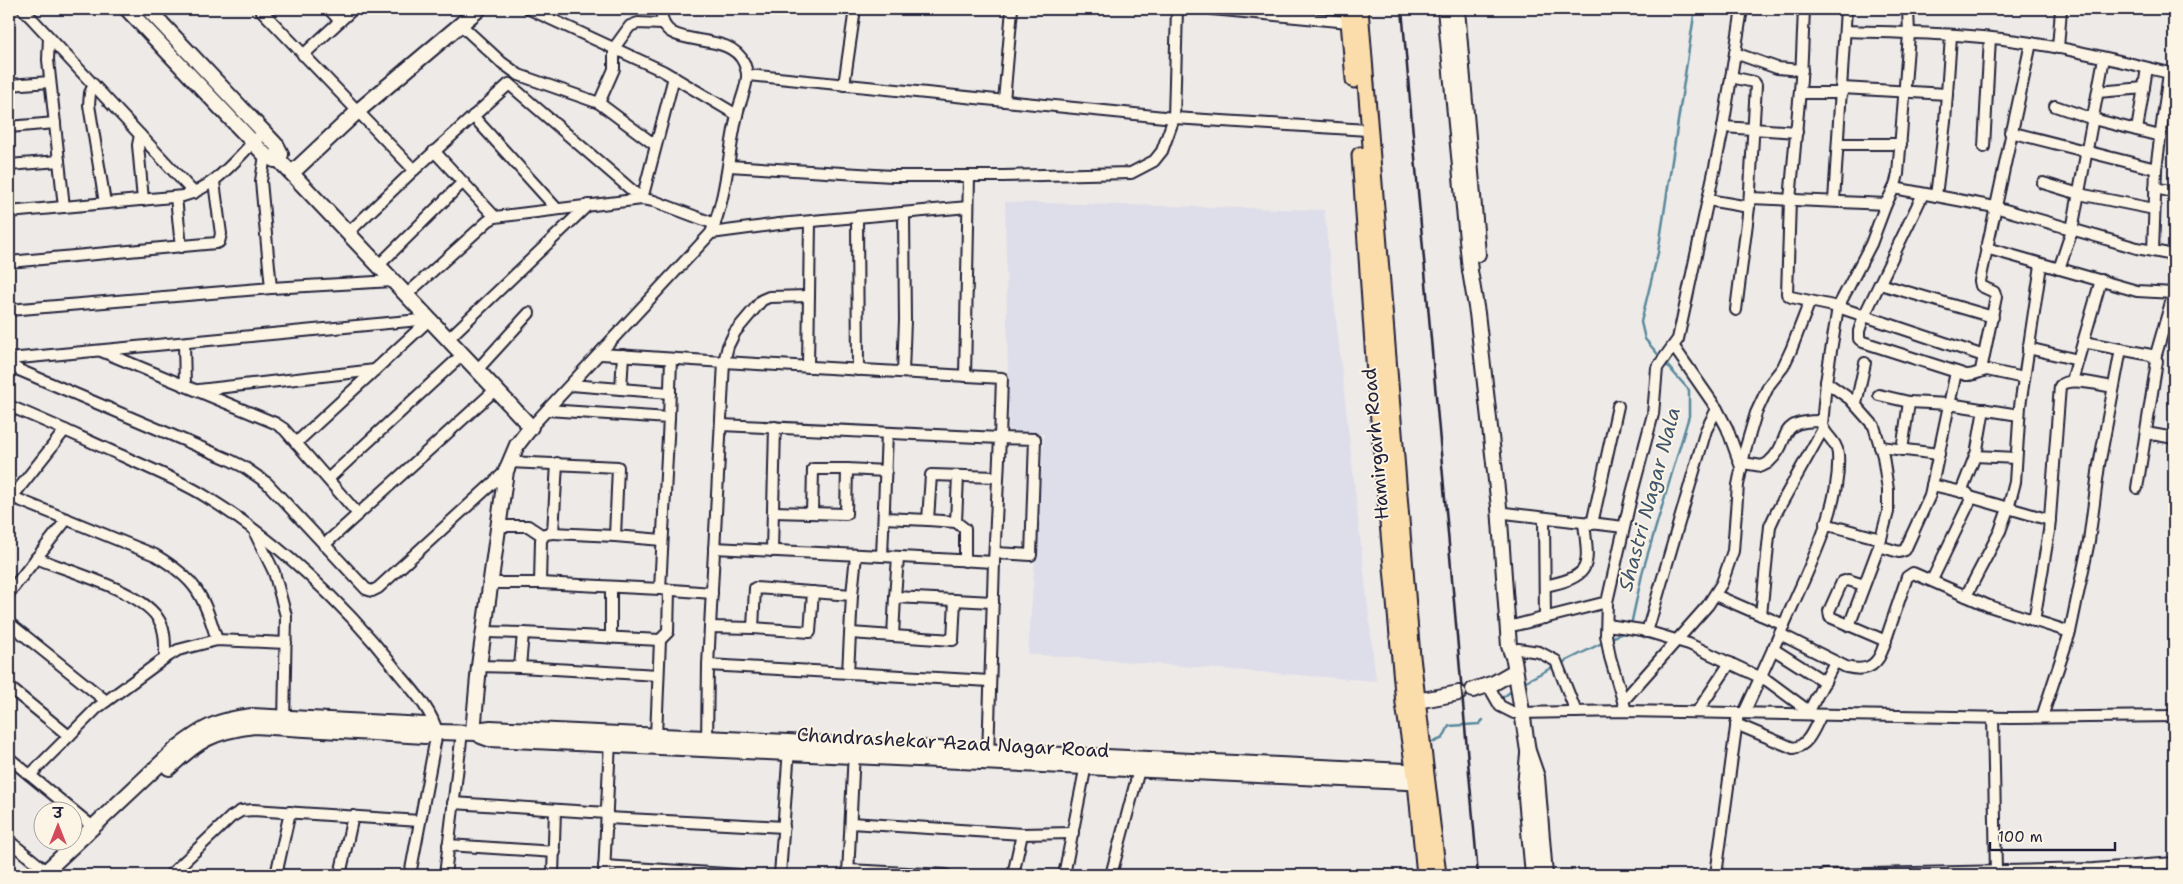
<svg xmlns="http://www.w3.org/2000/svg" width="2183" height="884" viewBox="0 0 2183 884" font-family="'Shantell Sans','Playpen Sans Deva',sans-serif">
<rect width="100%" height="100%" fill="#eeeae7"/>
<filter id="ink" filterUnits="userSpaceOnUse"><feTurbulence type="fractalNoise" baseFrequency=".02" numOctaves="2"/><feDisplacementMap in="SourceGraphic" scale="10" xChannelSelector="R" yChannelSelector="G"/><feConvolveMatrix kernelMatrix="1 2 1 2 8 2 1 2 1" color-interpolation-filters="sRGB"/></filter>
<g filter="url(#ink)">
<path fill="#deddea" d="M1005 202 1324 210 1376 681 1028 654 1044 434 1009 431Z"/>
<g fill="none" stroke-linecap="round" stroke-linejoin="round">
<g stroke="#5a899d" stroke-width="2.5">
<path d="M1661 358 1645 339 1641 322 1658 253 1695 9"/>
<path d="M1631 625 1643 570 1689 416V390L1665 363"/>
<path d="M1609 639 1625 632"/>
<path d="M1560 664 1604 642"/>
<path d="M1522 683 1555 666"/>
<path d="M1501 699 1514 689"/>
<path d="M1426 742H1434L1443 738 1449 726 1479 724 1483 720"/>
</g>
<defs>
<g id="street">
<path d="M23 9 194 193"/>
<path d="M260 9 414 170"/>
<path d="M329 9 340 21"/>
<path d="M529 9 663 71 737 115"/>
<path d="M1212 9 1349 22"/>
<path d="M1804 9 1801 79 1790 200 1787 294 1791 297 1838 307 1871 244 1886 204"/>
<path d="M461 25 501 62 519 75 599 103 655 145"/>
<path d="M1845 31C1902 33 1960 33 2017 41 2070 48 2122 62 2174 74"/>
<path d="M49 37 48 60 64 207"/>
<path d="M2058 48 2061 9"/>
<path d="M1735 53 1777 68 1802 70"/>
<path d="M303 55 353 9"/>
<path d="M748 75 1174 118 1368 130"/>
<path d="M1731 77 1754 82 1756 85 1749 207 1736 310"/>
<path d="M9 85 50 82"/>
<path d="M94 85 90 93 89 105 105 203"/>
<path d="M844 85 855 9"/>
<path d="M1842 88 1947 94"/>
<path d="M2098 92 2144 88"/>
<path d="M1800 93H1842"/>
<path d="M1004 101 1012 9"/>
<path d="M599 103 614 69V48L630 26 638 23 662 24"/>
<path d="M2055 106 2093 119 2160 136"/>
<path d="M473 116 557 209"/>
<path d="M9 127 55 123"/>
<path d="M1723 127 1797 132"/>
<path d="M2137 130 2147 68"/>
<path d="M2010 132 2156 169"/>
<path d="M140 135 138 145 143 200"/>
<path d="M1839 144H1901"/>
<path d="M1984 147 1990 38"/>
<path d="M434 151 495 217"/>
<path d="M265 155 261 181 271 288"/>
<path d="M9 165 59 161"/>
<path d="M729 166 892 176H1003L1131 173 1154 161 1162 151 1174 118 1177 9"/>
<path d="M2043 183 2079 194 2154 209"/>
<path d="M1894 188 1995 207 2137 248 2174 255"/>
<path d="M2155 188 2174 192"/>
<path d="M1923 194 1864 316 1859 331V339L1863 342 1966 375C1974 376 1979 371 1987 370L2024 378"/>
<path d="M1936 196 1945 122 1951 36"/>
<path d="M176 197 181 247"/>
<path d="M1750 198 1886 204 1895 186 1898 174 1909 34 1908 9"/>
<path d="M1708 200 1749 207"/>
<path d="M1834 201 1846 9"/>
<path d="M9 212 183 196C219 186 237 156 264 132"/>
<path d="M857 218 858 370"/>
<path d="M348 233 414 170 509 84 642 199 674 77"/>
<path d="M711 233 779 224 968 207"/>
<path d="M1986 248 2137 291 2174 293"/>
<path d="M2153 251 2156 169 2169 73"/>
<path d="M9 262 216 243 219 242 221 234 214 182"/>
<path d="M378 266 463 182"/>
<path d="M2059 269 2072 230 2104 58"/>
<path d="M1880 284 1993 317"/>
<path d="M406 295 488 221 495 217 642 199 654 201 715 224"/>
<path d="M9 310 271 288 393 281"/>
<path d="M448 339 588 205"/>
<path d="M2083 342 2151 355 2157 361 2137 488"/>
<path d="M184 343 185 386"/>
<path d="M1674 347 1717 409 1727 428 1741 467"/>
<path d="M2028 348 2078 360"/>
<path d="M101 351 275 423 284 429 358 514"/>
<path d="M601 354 724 362 708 665 707 743"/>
<path d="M2155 358 2174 292"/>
<path d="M9 359 430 319"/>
<path d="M9 363 19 370 228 459 244 467 267 483 366 589 372 591 378 588 506 471"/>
<path d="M808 367 810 222"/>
<path d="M477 370 529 313"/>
<path d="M1981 370 1996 297 1994 292 1981 286 1980 281 2031 43"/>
<path d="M903 372 905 320 904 214"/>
<path d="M965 376 969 176"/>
<path d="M2072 381 2101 280"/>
<path d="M1826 382 1850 399 1874 426 1883 456 1888 490V512L1879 546 1849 626"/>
<path d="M571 385 670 393"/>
<path d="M621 389 623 355"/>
<path d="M199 390 375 370"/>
<path d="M1879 395 1909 402 1949 404 2019 415"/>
<path d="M1856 404 1865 363"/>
<path d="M9 406C49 422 88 441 127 458 153 470 181 481 205 496 276 540 342 601 393 666 408 686 431 707 437 732L410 875"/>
<path d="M547 410 669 418 660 589 712 593"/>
<path d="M669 418 671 359"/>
<path d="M721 425 1000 438 1002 378 724 362 728 346 735 332 762 300 769 297 809 296"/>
<path d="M531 427 711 233C727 195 728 154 737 115 739 103 748 86 747 74 747 71 745 66 744 63 728 26 657 55 662 9"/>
<path d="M887 433 882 556 994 562 1000 438 1035 439 1031 555 995 553"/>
<path d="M2146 433 2174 438"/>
<path d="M296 443 430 319"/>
<path d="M1880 447 1939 454"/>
<path d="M1902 450 1909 402"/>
<path d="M1976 455 1984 409"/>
<path d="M509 462 618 467 615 536 662 540"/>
<path d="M557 463 553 533 615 536"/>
<path d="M1743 463 1762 466 1768 463C1795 439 1772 421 1822 421"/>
<path d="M328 479 462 355"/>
<path d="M1932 485 1967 493 1971 499 1932 580"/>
<path d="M1961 492 1975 456 2016 458"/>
<path d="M12 497 155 555C197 580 203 595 217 640"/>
<path d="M1970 497 2050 520"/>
<path d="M9 501 65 430"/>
<path d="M773 512 846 514 847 469 886 471"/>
<path d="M812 513 813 469H847"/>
<path d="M1505 513 1624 527"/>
<path d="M884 518 928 520 931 475 998 477"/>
<path d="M1544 519 1545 618"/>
<path d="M928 520 956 522 958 476"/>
<path d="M956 522 965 529V561"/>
<path d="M1592 524 1618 406"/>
<path d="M1825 524 1881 539"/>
<path d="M497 526H528L543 536"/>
<path d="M256 535 274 572 286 616 284 724"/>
<path d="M324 545 495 390"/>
<path d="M1879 546 1899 552 1905 550 1930 495 1956 372"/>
<path d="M714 548 882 556"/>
<path d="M772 551 775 427"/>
<path d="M36 558C66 570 140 591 157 617 166 629 165 643 165 658"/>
<path d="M490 583H540L660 589"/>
<path d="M540 583 541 540 545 534 553 533"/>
<path d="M1864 585 1848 580 1842 582 1829 611 1830 617 1886 641"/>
<path d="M1545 586C1593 576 1589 567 1584 523"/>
<path d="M611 587V638"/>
<path d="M9 593 67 519"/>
<path d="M852 595 856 555"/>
<path d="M1715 595 1784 625"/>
<path d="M1966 596 2000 531 2008 509 2015 482 2020 406 2041 265"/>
<path d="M895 597 898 558"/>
<path d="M1761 615 1770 526 1776 513 1823 429"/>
<path d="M2034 621 2049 531 2060 386C2069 376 2100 385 2113 387"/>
<path d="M9 623 106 701"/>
<path d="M1516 625 1607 602"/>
<path d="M1607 625 1642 630 1689 644 1768 681 1814 715"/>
<path d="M710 627 753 628 755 588 852 595 848 673"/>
<path d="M753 628 810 632 813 592"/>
<path d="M483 632 523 633"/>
<path d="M1647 632 1706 430 1717 409"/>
<path d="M851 633 893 636 895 597 993 602"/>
<path d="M1780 634 1846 667C1863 671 1875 669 1882 651L1907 577 1913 573 1989 606 2070 632"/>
<path d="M893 636 953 640 955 600"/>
<path d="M660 640 668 632 669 590"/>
<path d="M1518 649 1539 652 1556 661 1576 712"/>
<path d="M1773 649 1825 682"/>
<path d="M708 665 990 681"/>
<path d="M479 666 520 667"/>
<path d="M1488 685 1500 706 1514 713 1626 711 2010 718 2174 716"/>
<path d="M9 687 69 736"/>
<path d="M1623 701 1708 605 1722 583 1733 551 1738 485 1745 450 1756 413 1769 385 1783 367 1791 350 1810 301"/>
<path d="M1626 711 1610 657 1606 635 1607 602 1632 493 1653 414 1657 368 1678 339 1722 134 1742 9"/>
<path d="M1809 711 1835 662"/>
<path d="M1697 712 1730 663"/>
<path d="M1744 713C1760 679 1775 644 1791 609 1811 563 1841 505 1838 454 1837 441 1825 436 1822 425L1826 382 1838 307 1984 356"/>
<path d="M1993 717 1996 872"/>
<path d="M2042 717 2070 632 2089 541 2099 465 2121 349"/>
<path d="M1736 724 1793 748C1809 746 1814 728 1821 715"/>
<path d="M656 736 660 640 523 633 520 667 658 675"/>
<path d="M988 756 994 562"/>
<path d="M9 758 93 827"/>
<path d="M30 775 97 708 165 658 178 650 217 640 286 643"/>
<path d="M453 803 607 813"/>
<path d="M607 818 784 827"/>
<path d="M851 823 1022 834 1073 833"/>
<path d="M9 841 51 875"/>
<path d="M448 845 555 852"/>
<path d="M604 866 741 875"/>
<path d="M848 870 946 875"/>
<path d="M170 875 231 817 241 811 253 810 420 821"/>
<path d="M276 875 290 812"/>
<path d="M340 875 353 816"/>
<path d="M445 875 462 732"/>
<path d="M553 875 555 810"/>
<path d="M604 875 610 740"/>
<path d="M780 875 789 748"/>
<path d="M848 875 854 751"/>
<path d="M1013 875 1022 834"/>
<path d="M1064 875 1087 760"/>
<path d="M1111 875 1139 770"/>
<path d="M1716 875 1738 713"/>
<path d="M1824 875 2094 869 2174 863"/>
</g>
<g id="secondary">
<path d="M127 9 265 155 274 160H279L531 427 517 445 506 471 479 666 473 732"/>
<path d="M148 9 277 146 281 154 279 160"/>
<path d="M1445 9 1470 271 1477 313 1499 507 1509 646 1514 660 1528 751 1537 777 1545 875"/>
<path d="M1457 9 1478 254"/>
<path d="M292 173 358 111 479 9"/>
<path d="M1473 690 1494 683 1515 671"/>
<path d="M1417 701 1459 693"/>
<path d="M437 732 478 733 483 729 491 728 1426 772"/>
<path d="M478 733 481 736 489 739 1427 783"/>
<path d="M1528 754 1525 786 1533 875"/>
<path d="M169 768C198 740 214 731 254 726L425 736 437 732"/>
<path d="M42 875 177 748C205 727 217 720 252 716L425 725 431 727 437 732"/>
</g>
<g id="primary">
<path d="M1348 9 1354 80"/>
<path d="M1360 9 1412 657 1438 875"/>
<path d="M1360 155 1375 374 1404 704 1416 782 1425 875"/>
</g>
</defs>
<use href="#street" stroke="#22223b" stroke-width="14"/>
<use href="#secondary" stroke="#22223b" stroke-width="18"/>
<use href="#primary" stroke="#22223b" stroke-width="19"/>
<use href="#street" stroke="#fcf5e5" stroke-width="10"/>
<use href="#secondary" stroke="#fcf5e5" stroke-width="14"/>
<use href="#primary" stroke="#fbddab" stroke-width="15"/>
<path stroke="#22223b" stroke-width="2.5" d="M1402 9 1478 875"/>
</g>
</g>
<g text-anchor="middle" stroke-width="4" stroke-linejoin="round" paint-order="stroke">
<g font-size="19" fill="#22223b" stroke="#fcf5e5">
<text transform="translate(1375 444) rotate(-95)" y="7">Hamirgarh Road</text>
<text transform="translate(953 742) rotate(3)" y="7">Chandrashekar Azad Nagar Road</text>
</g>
<g font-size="20" font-style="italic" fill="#3e556c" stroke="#fcf5e5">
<text transform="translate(1649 499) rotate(-75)" y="7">Shastri Nagar Nala</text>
</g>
</g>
<rect width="2183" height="884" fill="none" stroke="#fcf5e5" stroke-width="30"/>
<rect x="15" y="15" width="2153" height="854" fill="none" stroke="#22223b" stroke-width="2" filter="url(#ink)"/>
<g transform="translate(58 826)"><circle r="24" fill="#fcf5e5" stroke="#a5a1a1"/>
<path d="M0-4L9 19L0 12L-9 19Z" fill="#d1495b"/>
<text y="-8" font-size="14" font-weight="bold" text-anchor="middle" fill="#22223b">उ</text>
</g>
<path d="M1990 842v8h125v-8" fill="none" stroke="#22223b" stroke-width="2.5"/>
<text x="1998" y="842" font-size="15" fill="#22223b" stroke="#fcf5e5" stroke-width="4" paint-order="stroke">100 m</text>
</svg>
